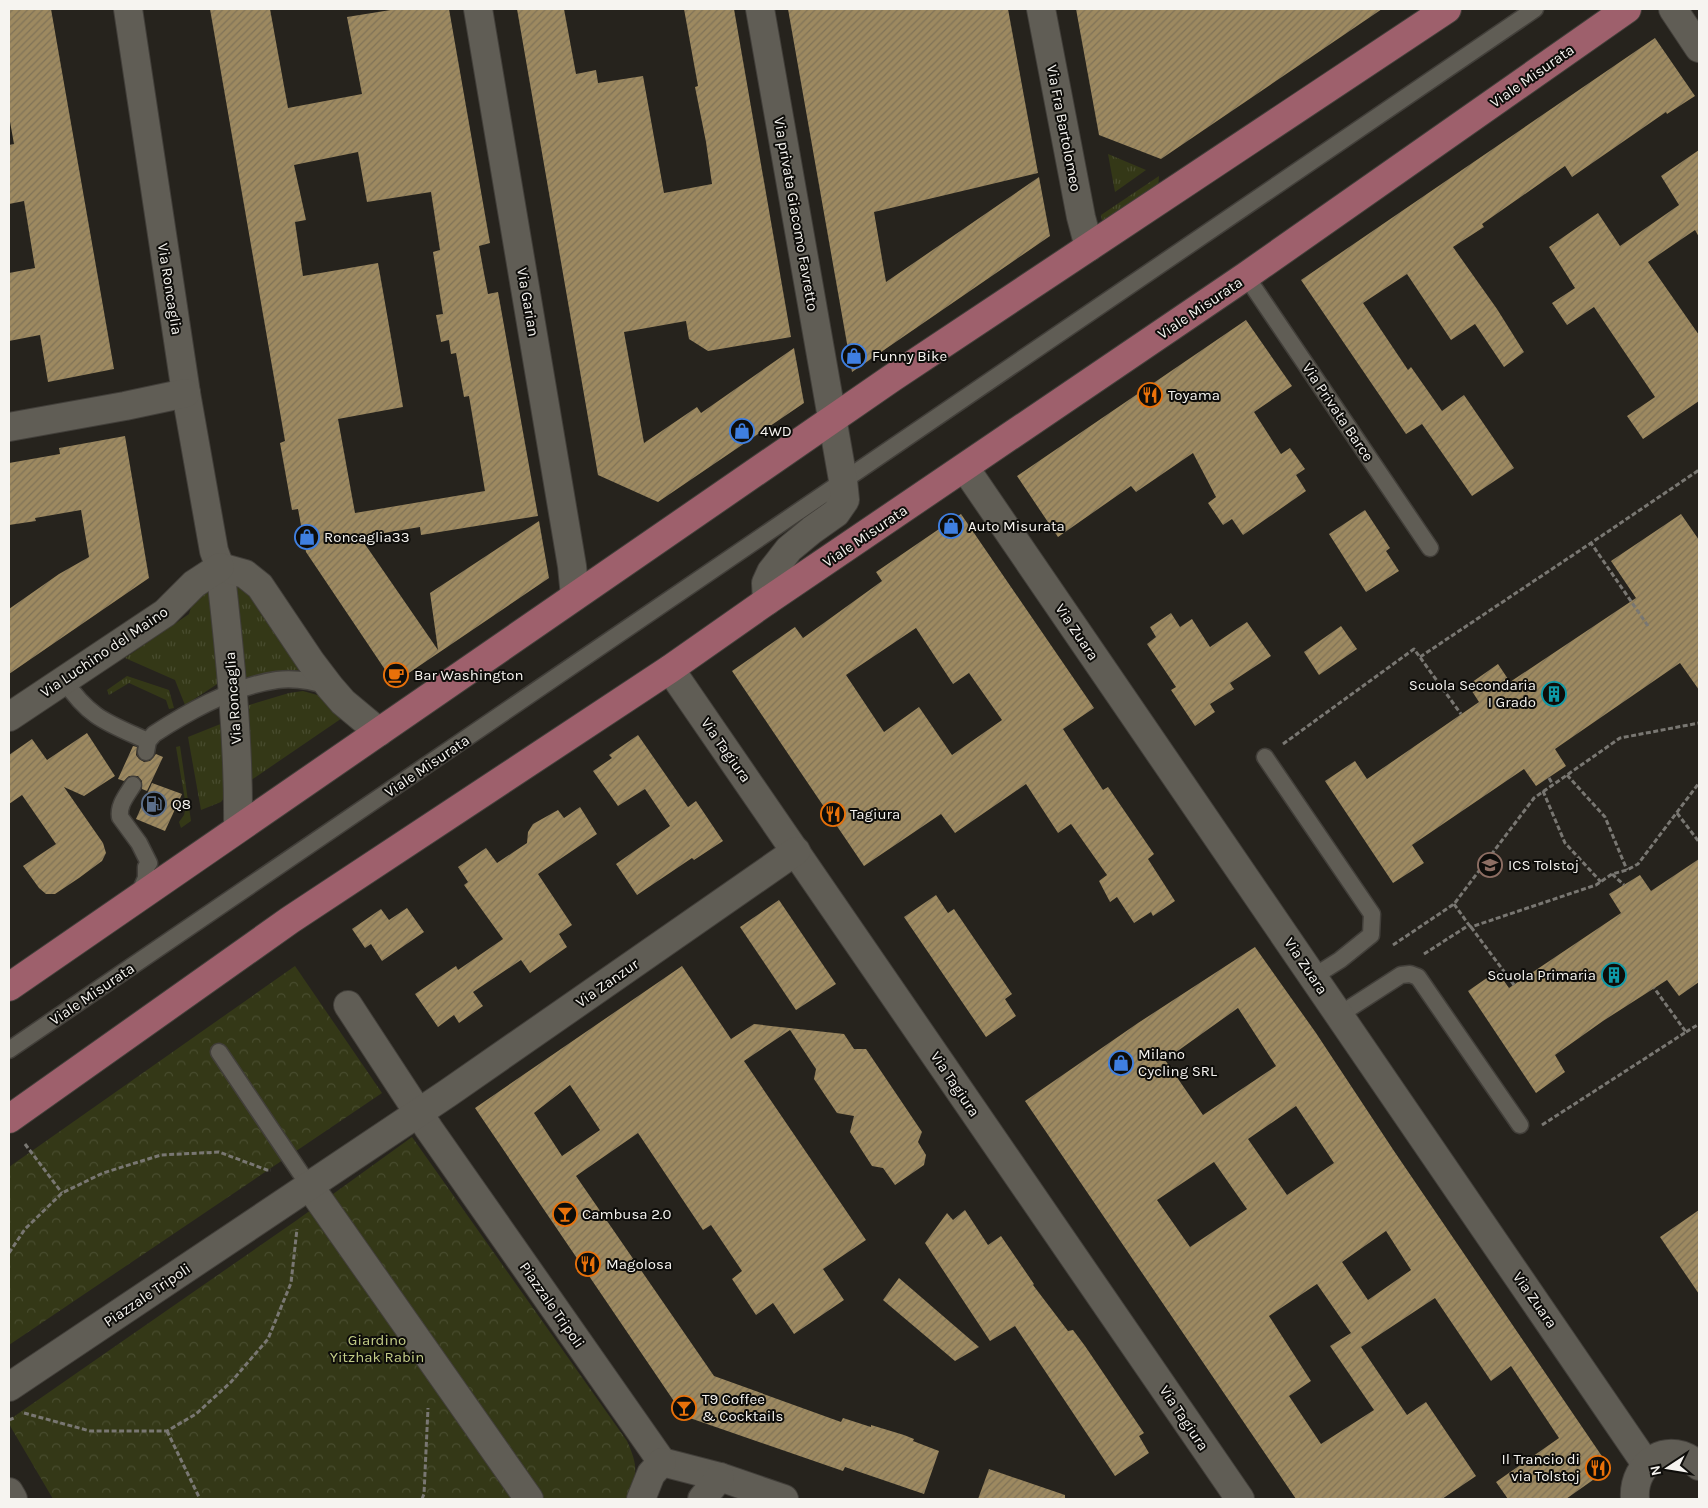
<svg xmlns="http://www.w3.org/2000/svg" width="1708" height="1508" viewBox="0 0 1708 1508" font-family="Karla,sans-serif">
<defs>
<pattern id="grass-tufts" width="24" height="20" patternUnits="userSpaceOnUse" patternTransform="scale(1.25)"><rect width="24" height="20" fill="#343817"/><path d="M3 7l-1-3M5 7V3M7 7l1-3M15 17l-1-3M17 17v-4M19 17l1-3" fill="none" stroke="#484c2e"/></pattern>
<pattern id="park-crowns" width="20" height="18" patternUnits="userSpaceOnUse" patternTransform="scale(1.25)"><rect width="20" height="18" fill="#343817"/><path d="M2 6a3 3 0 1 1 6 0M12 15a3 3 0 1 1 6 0" fill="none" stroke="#484c2e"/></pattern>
<pattern id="building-hatch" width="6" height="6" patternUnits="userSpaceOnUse" patternTransform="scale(1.25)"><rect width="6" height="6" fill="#9d8960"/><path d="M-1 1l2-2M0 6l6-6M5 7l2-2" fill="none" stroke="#807358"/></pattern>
</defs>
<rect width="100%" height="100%" fill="#26231d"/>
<g fill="url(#grass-tufts)">
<path d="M1108 154 1146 170 1115 192Z"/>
<path d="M1159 176 1158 190 1103 226 1101 215Z"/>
<path d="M232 583 246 589 301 667 299 670 278 673 243 685Z"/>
<path d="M209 590 222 681 185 705 175 680 125 658 189 614 194 598Z"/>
<path d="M127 676 169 690 174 708 169 709 166 700 129 683 109 695 107 690Z"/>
<path d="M303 691 321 696 348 714 244 785 246 708 249 705 289 693Z"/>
<path d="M223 723 224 798 221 802 201 810 188 737Z"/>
<path d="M180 746 191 821 181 828 179 822 184 815 186 806 176 747Z"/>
</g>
<g fill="url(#park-crowns)">
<path d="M295 966 382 1093 9 1345V1167Z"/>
<path d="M412 1137 627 1441C639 1468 636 1471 630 1499H53L9 1424V1420L297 1220Z"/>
</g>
<g fill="url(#building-hatch)" fill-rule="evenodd">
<path d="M9 9H51L114 369 48 382 40 335 9 341V273L35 268 24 201 9 204V145L14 144 9 116Z"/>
<path d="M210 9H270L288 108 362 94 347 17 397 9H449L490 243 479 246 483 268 488 294 498 292 538 516 421 535 420 527 360 537 438 650 430 593 539 521 549 578 394 683 306 552 298 509 292 510 280 443 285 441ZM358 152 367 202 431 192 440 250 433 252 443 314 436 315 441 342 449 340 451 354 456 353 464 397 469 396 485 491 355 513 338 419 403 407 391 337 378 263 303 276 295 222 306 220 294 165Z"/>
<path d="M517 9H564L576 74 596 70 598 83 643 76 664 193 712 184 706 142 695 87 698 86 684 9H734L791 337 708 351 689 339 686 321 624 332 644 443 697 407 701 413 794 348 804 403 658 502 598 475Z"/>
<path d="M788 9H1008L1038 173 874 212 886 282 1039 177 1050 236 852 372Z"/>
<path d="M1076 9H1382L1161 159 1099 135Z"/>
<path d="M1655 38 1695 96 1667 114 1666 112 1572 177 1565 166 1482 224 1484 227 1453 247 1497 309 1524 352 1504 367 1475 324 1451 340 1407 274 1363 303 1408 370 1411 367 1442 411 1464 395 1514 468 1472 496 1422 424 1406 434 1301 280Z"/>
<path d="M1699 150V237L1695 230 1648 262 1699 335V401L1643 439 1627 416 1655 397 1594 307 1567 325 1552 303 1575 288 1549 247 1598 213 1620 246 1679 205 1661 176Z"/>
<path d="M1246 320 1292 386 1254 412 1281 454 1290 448 1305 469 1296 475 1306 491 1243 535 1232 519 1223 525 1208 503 1216 497 1193 453 1136 492 1131 486 1058 537 1017 476Z"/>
<path d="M125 436 149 578 9 674V609L59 574 89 557 81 510 35 518 36 521 9 525V463L60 454 59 448Z"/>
<path d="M1365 510 1390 548 1386 551 1399 571 1366 592 1329 534Z"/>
<path d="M961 514 1094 708 1063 729 1103 790 1108 787 1154 854 1148 859 1175 901 1153 916 1151 912 1134 923 1117 897 1110 902 1099 881 1107 875 1071 824 1058 833 1026 784 955 833 941 814 864 866 732 671 795 627 803 638 882 581 876 572ZM916 628 953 684 969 673 1002 720 952 755 919 707 884 732 846 675Z"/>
<path d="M1681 514 1699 540V690L1680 663 1555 749 1566 766 1536 786 1524 769 1412 845 1424 863 1393 883 1325 781 1355 761 1367 779 1479 702 1468 685 1498 664 1510 682 1636 598 1611 561Z"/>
<path d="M1171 613 1180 627 1192 619 1210 647 1247 622 1271 656 1230 683 1234 689 1210 704 1215 712 1195 726 1171 690 1176 687 1147 644 1156 637 1150 627Z"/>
<path d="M1341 626 1357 649 1319 675 1304 652Z"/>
<path d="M87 733 115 776 84 796 64 787 103 843 106 853 102 861 79 878 55 894H46L39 888 23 866 56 844 22 795 9 804V755L32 739 47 760Z"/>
<path d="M638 735 688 807 696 801 723 841 694 860 692 858 637 895 616 864 670 826 645 789 618 806 593 771 612 758 609 755Z"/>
<path d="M133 746 137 747 136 755 139 759 144 762 150 761 156 754 163 757 147 791 142 789V781L138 776H129L124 781 118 779Z"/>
<path d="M152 783 182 794 165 831 136 819Z"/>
<path d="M580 807 597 834 538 874 572 925 559 934 567 947 530 973 521 960 473 992 483 1006 459 1023 454 1015 438 1027 415 994 456 966 458 970 503 939 464 885 468 882 458 867 486 848 497 863 527 843 528 832 533 824 558 810 564 818Z"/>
<path d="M1699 859V982L1679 996 1667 980 1603 1021 1555 1055 1565 1072 1536 1093 1468 991 1497 971 1509 988 1621 913 1609 894 1640 875 1651 891Z"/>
<path d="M936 895 948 913 954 909 1012 994 1005 999 1016 1016 986 1037 904 917Z"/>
<path d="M779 900 836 984 796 1010 740 927Z"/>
<path d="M407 908 424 932 382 961 371 944 365 948 352 929 381 909 389 920Z"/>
<path d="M1255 947 1316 1033 1394 1151 1610 1468 1566 1499H1508L1496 1482 1559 1438 1511 1366 1491 1381 1435 1298 1361 1347 1407 1415 1426 1402 1476 1476 1442 1499H1296L1025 1101 1138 1023ZM1238 1008 1276 1066 1203 1115 1165 1060ZM1296 1106 1334 1163 1287 1195 1248 1139ZM1214 1162 1247 1209 1190 1247 1157 1200ZM1386 1231 1411 1270 1368 1300 1342 1262ZM1317 1284 1351 1333 1330 1346 1374 1410 1321 1444 1289 1396 1311 1381 1269 1316Z"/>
<path d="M682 966 731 1039 754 1024 844 1034 854 1049H866L922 1132 918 1142 926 1155 924 1165 895 1185 883 1168 872 1166 850 1132 854 1116 837 1113 814 1079 816 1069 790 1030 744 1061 866 1240 823 1269 844 1300 794 1334 773 1303 756 1315 732 1279 742 1271 711 1225 703 1230 638 1133 576 1176 714 1376 841 1422 843 1418 871 1427V1425L904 1435 914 1439 913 1441 939 1451 924 1494 845 1467 843 1471 684 1416 475 1108ZM570 1085 600 1130 562 1156 534 1113Z"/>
<path d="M965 1210 988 1245 1001 1236 1034 1284 1033 1285 1068 1331 1073 1330 1085 1346 1144 1433 1139 1436 1149 1453 1115 1476 1015 1326 990 1341 925 1243 947 1213 953 1220Z"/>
<path d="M1699 1210V1294L1660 1237Z"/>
<path d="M899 1278 979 1347 955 1361 883 1300Z"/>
<path d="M989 1469 1065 1495V1499H978Z"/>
</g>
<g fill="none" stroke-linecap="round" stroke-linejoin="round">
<defs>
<g id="lane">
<path d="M1246 276 1430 548"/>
<path d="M64 680C89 718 108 723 148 741"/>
<path d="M146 752 148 741 154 734C189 711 235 686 277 680 294 678 313 681 330 687"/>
<path d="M1265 757 1372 914 1371 935 1340 960 1313 977"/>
<path d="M133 785C127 795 118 805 120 817L139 843 149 863 146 867V878L138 896"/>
<path d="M1339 1015 1401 975 1410 974 1418 977 1520 1125"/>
<path d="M9 1050 1535 9"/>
<path d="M219 1052 310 1187"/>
</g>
<g id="street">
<path d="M128 9 186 393 214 551 220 567C230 654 239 741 238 828"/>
<path d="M478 9 572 566 575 596"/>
<path d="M760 9 843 480 845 500 836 513 812 530 789 549 771 572 766 583 767 601"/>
<path d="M1041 9 1081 217 1089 247"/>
<path d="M1673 9 1699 48"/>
<path d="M9 427 125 406 186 393"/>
<path d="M965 468 1646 1464"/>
<path d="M220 567 245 574 260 586 311 662 330 687 343 702 379 732"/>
<path d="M670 669 1240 1499"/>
<path d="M9 717 165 613 194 584 220 567"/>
<path d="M348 1005 429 1129 662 1462"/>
<path d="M310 1187 529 1499"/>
<path d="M9 1387 448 1093 796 851"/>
<path d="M662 1462 720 1477 784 1499"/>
<path d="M641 1499 651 1474 662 1462"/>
<path d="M702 1499 720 1477"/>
</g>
<g id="secondary">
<path d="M9 1492 13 1499"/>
<path d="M1635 1499C1632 1462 1670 1438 1699 1466"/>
</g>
<g id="primary">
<path d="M9 987 892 378 1447 9"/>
<path d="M9 1119 290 920 670 669 767 601 1246 276 1627 9"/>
</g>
</defs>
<use href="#lane" stroke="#423f3a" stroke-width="19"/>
<use href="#street" stroke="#423f3a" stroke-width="30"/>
<use href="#secondary" stroke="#423f3a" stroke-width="30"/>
<use href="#primary" stroke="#423f3a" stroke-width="30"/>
<g stroke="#797772" stroke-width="3" stroke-dasharray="5 2.5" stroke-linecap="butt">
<path d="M1648 626 1591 543 1699 470"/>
<path d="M1420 657 1591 543"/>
<path d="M1283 744 1414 649 1461 714"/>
<path d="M1567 775 1605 817 1627 870"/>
<path d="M1549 778 1553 785"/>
<path d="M1543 791 1565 843 1601 882"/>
<path d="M1677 813 1699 842"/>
<path d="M1612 874 1624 885"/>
<path d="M1454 904 1469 925"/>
<path d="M1471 927 1514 985"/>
<path d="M1393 945 1454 904 1534 798 1620 738 1699 723"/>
<path d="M1424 954 1469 925 1471 927 1596 885 1612 874 1627 870 1638 864 1699 783"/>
<path d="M1686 1032 1699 1024"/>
<path d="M1542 1125 1686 1032 1654 988"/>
<path d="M25 1144 62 1193"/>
<path d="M9 1253 25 1229 62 1193 103 1173 161 1155 219 1152 267 1170H271"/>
<path d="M24 1413 90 1431H167L196 1414 231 1382 268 1339 291 1283 297 1229"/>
<path d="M9 1420 16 1417"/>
<path d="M167 1431 200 1499"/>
<path d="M422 1499 424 1494 428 1408"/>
</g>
<use href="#lane" stroke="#605d55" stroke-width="16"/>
<use href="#street" stroke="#605d55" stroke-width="28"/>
<use href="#secondary" stroke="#605d55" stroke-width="28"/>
<use href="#primary" stroke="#9e606c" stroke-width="28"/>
</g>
<defs>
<symbol id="shop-ring" viewBox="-11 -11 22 22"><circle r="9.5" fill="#0e0d0a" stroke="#3f7fe0" stroke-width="1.5"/><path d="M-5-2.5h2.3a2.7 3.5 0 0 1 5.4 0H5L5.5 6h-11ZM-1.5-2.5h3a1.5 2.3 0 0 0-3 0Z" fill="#3f7fe0"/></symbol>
<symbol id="restaurant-ring" viewBox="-11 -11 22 22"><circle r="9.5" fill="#0e0d0a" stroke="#e8710a" stroke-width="1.5"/><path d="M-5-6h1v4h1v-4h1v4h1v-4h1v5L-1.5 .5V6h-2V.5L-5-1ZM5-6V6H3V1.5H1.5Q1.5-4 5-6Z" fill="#e8710a"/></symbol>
<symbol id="cafe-ring" viewBox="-11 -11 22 22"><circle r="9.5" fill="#0e0d0a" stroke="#e8710a" stroke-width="1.5"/><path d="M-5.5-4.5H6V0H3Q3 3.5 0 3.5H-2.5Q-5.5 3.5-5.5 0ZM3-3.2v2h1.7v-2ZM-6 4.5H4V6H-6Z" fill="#e8710a"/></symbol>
<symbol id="building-ring" viewBox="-11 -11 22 22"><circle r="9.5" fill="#0e0d0a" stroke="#0f9aa8" stroke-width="1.5"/><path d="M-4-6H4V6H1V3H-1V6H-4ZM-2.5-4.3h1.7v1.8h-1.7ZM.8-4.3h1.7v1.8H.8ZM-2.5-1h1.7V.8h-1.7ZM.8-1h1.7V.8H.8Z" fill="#0f9aa8"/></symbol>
<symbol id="fuel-ring" viewBox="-11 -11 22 22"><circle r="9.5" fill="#0e0d0a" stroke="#5c6f8a" stroke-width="1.5"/><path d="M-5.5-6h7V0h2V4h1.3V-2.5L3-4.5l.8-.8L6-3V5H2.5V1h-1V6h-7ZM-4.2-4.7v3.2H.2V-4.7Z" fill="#5c6f8a"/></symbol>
<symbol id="school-ring" viewBox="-11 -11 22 22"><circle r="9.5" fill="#0e0d0a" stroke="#8d6e63" stroke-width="1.5"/><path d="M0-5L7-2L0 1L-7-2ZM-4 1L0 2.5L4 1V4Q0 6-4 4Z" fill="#8d6e63"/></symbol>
<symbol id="bar-ring" viewBox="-11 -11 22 22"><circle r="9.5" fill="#0e0d0a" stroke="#e8710a" stroke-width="1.5"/><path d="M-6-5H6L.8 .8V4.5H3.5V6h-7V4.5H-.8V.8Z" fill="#e8710a"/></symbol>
</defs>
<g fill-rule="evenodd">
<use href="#shop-ring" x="840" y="342" width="28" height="28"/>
<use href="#restaurant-ring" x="1136" y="381" width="28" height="28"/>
<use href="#shop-ring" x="728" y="417" width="28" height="28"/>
<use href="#shop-ring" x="937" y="512" width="28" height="28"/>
<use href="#shop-ring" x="293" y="523" width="28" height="28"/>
<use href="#cafe-ring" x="382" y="661" width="28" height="28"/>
<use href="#building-ring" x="1540" y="680" width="28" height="28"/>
<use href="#fuel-ring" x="140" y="790" width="28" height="28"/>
<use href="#restaurant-ring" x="819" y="800" width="28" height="28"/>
<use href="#school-ring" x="1476" y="851" width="28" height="28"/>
<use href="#building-ring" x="1600" y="961" width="28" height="28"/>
<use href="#shop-ring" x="1107" y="1049" width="28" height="28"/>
<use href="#bar-ring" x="551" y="1200" width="28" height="28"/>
<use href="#restaurant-ring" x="574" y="1250" width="28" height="28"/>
<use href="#bar-ring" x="670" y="1394" width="28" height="28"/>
<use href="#restaurant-ring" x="1584" y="1454" width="28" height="28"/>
</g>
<g text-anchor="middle" stroke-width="4" stroke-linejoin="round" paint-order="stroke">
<g font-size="15" fill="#f6f4f0" stroke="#0e0d0a">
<text transform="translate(1532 76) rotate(-35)" y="5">Viale Misurata</text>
<text transform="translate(1064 128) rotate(79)" y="5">Via Fra Bartolomeo</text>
<text transform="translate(796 214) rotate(80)" y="5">Via privata Giacomo Favretto</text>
<text transform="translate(170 289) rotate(81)" y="5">Via Roncaglia</text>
<text transform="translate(528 302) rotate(80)" y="5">Via Garian</text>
<text transform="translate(1200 308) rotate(-34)" y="5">Viale Misurata</text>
<text transform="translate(1338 412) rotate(56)" y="5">Via Privata Barce</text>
<text transform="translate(865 536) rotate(-34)" y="5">Viale Misurata</text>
<text transform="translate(1077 632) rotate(56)" y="5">Via Zuara</text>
<text transform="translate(104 652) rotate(-34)" y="5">Via Luchino del Maino</text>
<text transform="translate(233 698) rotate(-94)" y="5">Via Roncaglia</text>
<text transform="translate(726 750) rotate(55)" y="5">Via Tagiura</text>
<text transform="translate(427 766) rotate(-34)" y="5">Viale Misurata</text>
<text transform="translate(1306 966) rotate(56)" y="5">Via Zuara</text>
<text transform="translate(607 983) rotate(-35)" y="5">Via Zanzur</text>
<text transform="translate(92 994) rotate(-34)" y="5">Viale Misurata</text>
<text transform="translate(955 1084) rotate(56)" y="5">Via Tagiura</text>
<text transform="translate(147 1295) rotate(-34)" y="5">Piazzale Tripoli</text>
<text transform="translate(1535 1300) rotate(55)" y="5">Via Zuara</text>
<text transform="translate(552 1305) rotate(55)" y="5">Piazzale Tripoli</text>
<text transform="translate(1184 1418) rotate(56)" y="5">Via Tagiura</text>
</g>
<g font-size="15" fill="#f6f4f0" stroke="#0e0d0a" text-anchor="start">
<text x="872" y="361">Funny Bike</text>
<text x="1168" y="400">Toyama</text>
<text x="760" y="436">4WD</text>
<text x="968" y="531">Auto Misurata</text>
<text x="324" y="542">Roncaglia33</text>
<text x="414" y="680">Bar Washington</text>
<text x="1536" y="690" text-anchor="end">Scuola Secondaria<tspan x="1536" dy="17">I Grado</tspan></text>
<text x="172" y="809">Q8</text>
<text x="850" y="819">Tagiura</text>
<text x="1508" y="870">ICS Tolstoj</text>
<text x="1596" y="980" text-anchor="end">Scuola Primaria</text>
<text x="1138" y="1059">Milano<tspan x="1138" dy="17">Cycling SRL</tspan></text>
<text x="582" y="1219">Cambusa 2.0</text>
<text x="606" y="1269">Magolosa</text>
<text x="702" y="1404">T9 Coffee<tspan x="702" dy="17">&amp; Cocktails</tspan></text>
<text x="1580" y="1464" text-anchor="end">Il Trancio di<tspan x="1580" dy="17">via Tolstoj</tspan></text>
</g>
<g font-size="15" fill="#c4ce88" stroke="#0e0d0a">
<text x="377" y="1345">Giardino<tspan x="377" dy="17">Yitzhak Rabin</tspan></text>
</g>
</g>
<rect width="1708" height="1508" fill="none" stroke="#f6f4f0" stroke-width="20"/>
<g transform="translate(1668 1468) rotate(258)" stroke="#0e0d0a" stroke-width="4" paint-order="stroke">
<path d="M0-4L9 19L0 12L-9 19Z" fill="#f6f4f0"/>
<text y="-8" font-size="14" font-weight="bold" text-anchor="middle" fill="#f6f4f0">N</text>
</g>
</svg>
